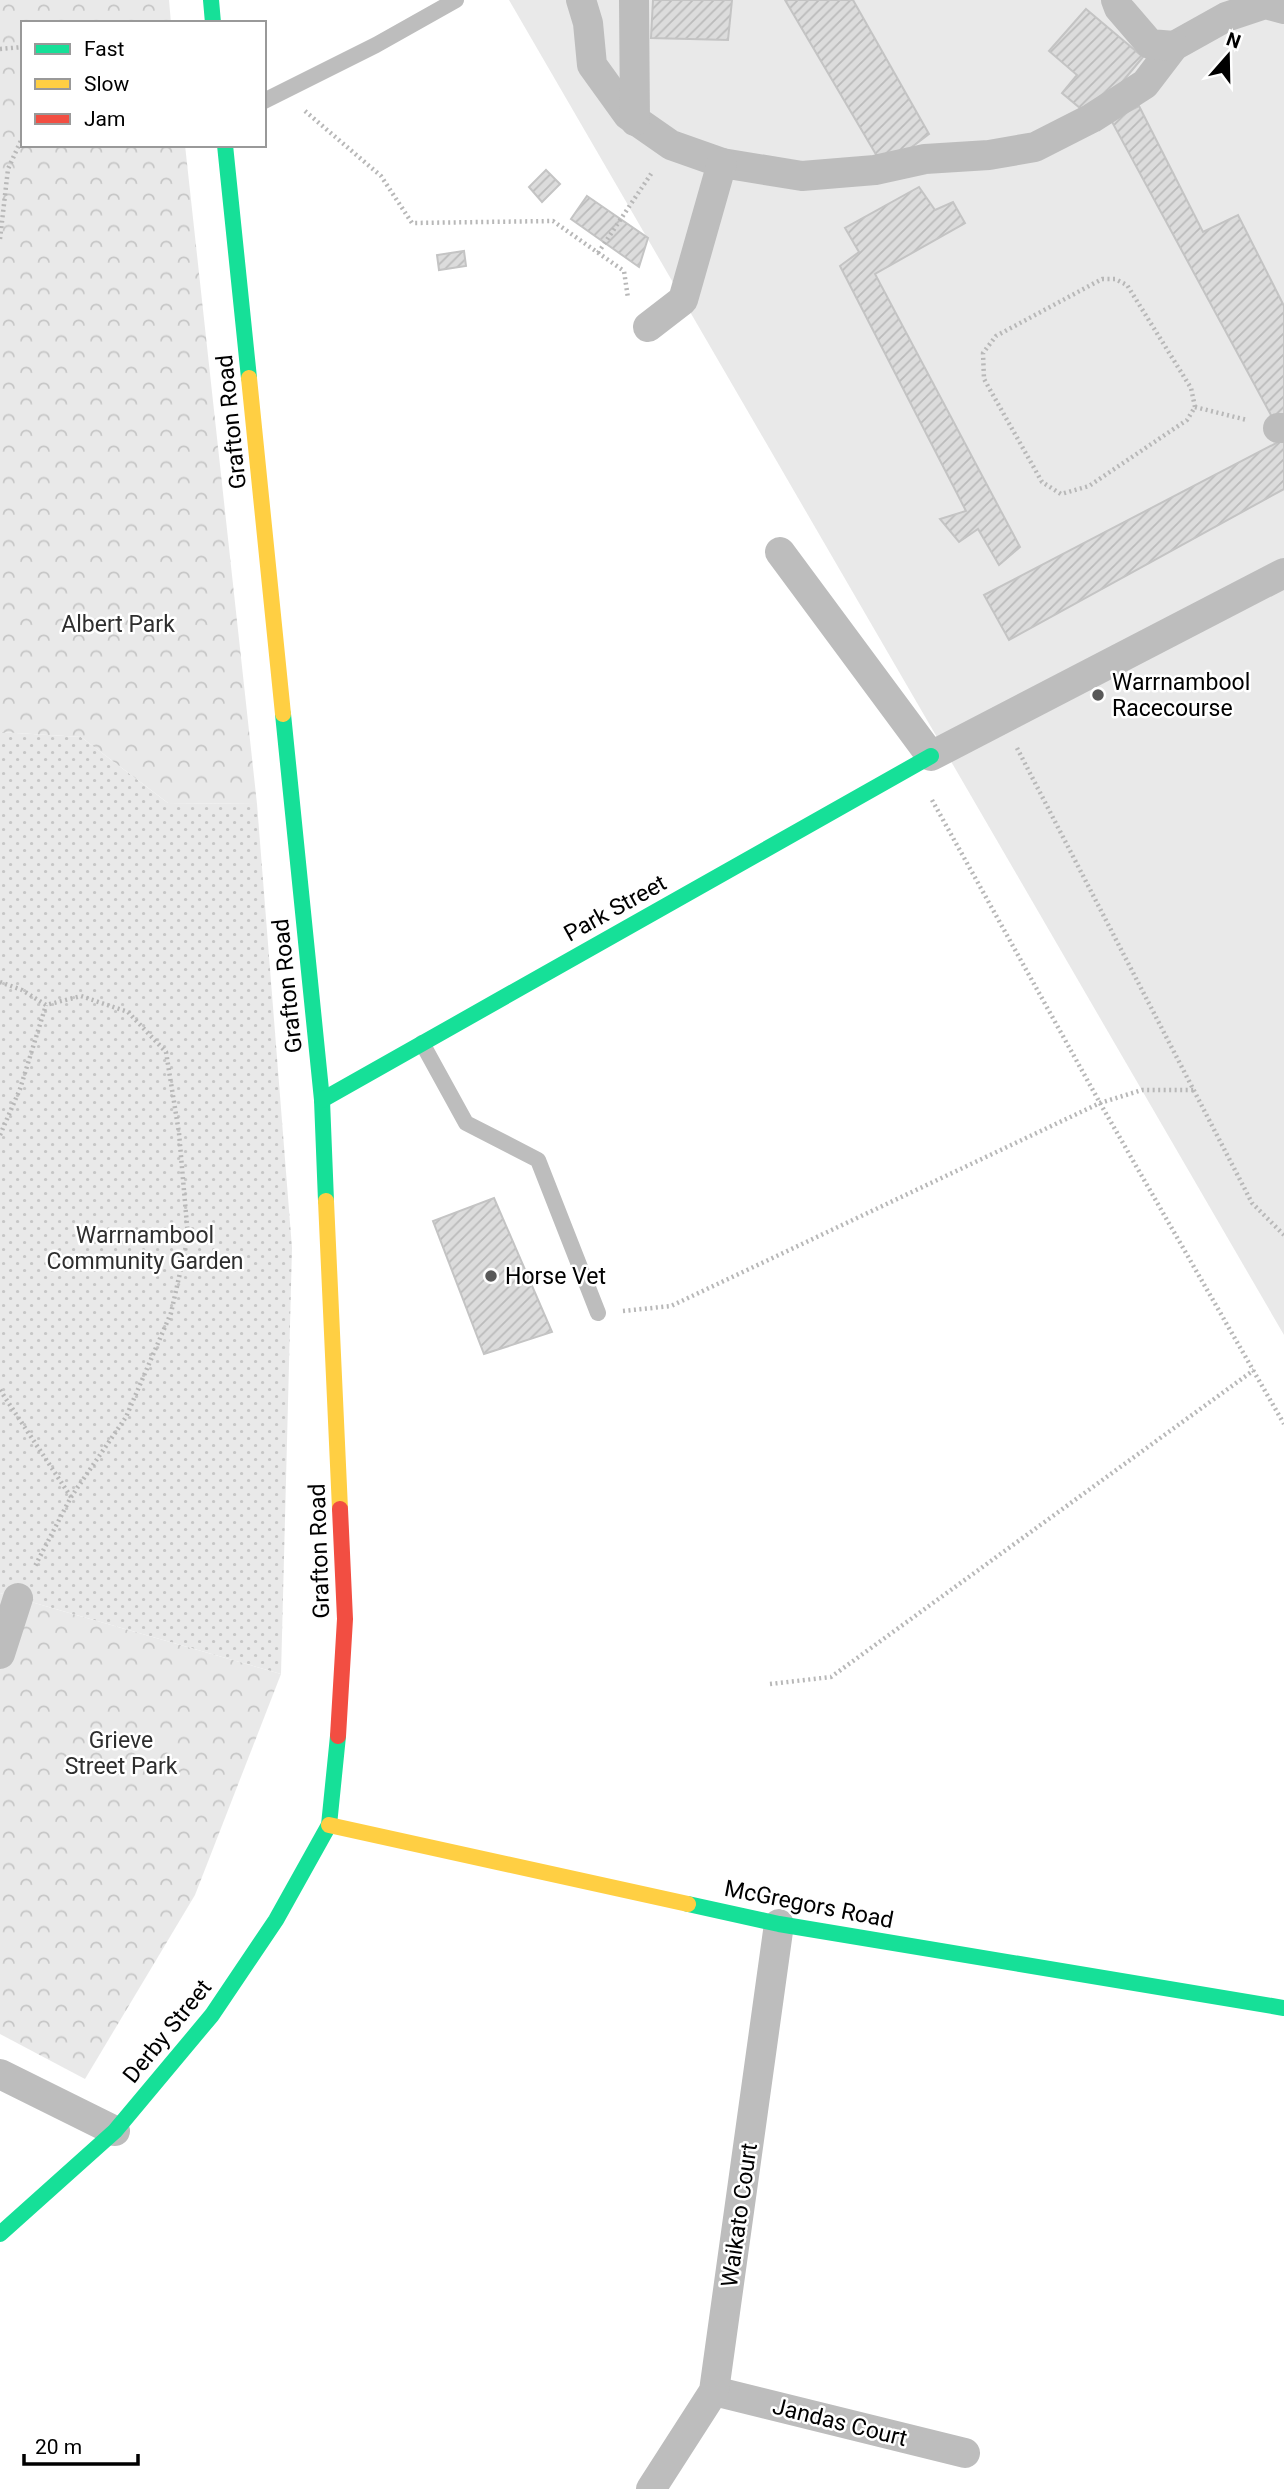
<svg xmlns="http://www.w3.org/2000/svg" width="1284" height="2489" viewBox="0 0 1284 2489" font-family="Roboto,sans-serif">
<defs>
<pattern id="grass-dots" width="8" height="8" patternUnits="userSpaceOnUse" patternTransform="scale(1.75)"><rect width="8" height="8" fill="#e9e9e9"/><path d="M2 2h.1M6 6h.1" fill="none" stroke="#c6c6c6" stroke-width="1.8" stroke-linecap="round"/></pattern>
<pattern id="forest-crowns" width="20" height="18" patternUnits="userSpaceOnUse" patternTransform="scale(1.75)"><rect width="20" height="18" fill="#e9e9e9"/><path d="M2 6a3 3 0 1 1 6 0M12 15a3 3 0 1 1 6 0" fill="none" stroke="#c6c6c6"/></pattern>
<pattern id="building-hatch" width="6" height="6" patternUnits="userSpaceOnUse" patternTransform="scale(1.75)"><rect width="6" height="6" fill="#dcdcdc"/><path d="M-1 1l2-2M0 6l6-6M5 7l2-2" fill="none" stroke="#bbb"/></pattern>
</defs>
<rect width="100%" height="100%" fill="#fff"/>
<path fill="url(#grass-dots)" d="M0 732 81 737 168 803 257 804 292 1248 281 1674 0 1593Z"/>
<g fill="url(#forest-crowns)">
<path d="M0 0H169L171 23H23V145H185L257 804 168 803 81 737 0 732Z"/>
<path d="M0 1593 281 1674 195 1895 85 2079 0 2034Z"/>
</g>
<path fill="#e9e9e9" d="M509 0H1284V1335Z"/>
<g fill="url(#building-hatch)" stroke="#c4c4c4" stroke-width="2">
<path d="M653 0H732L728 40 651 38Z"/>
<path d="M785 0H853L929 134 884 168Z"/>
<path d="M1086 9 1143 57 1092 118 1062 93 1077 75 1049 51Z"/>
<path d="M1139 106 1203 232 1238 215 1284 306V425L1278 428 1111 120Z"/>
<path d="M546 170 560 184 542 202 529 187Z"/>
<path d="M919 187 935 210 953 202 965 223 875 274 1020 547 999 565 978 529 959 542 940 519 966 511 840 266 859 252 845 228Z"/>
<path d="M587 196 648 238 639 267 571 219Z"/>
<path d="M464 251 466 266 439 270 437 255Z"/>
<path d="M1284 439V489L1009 640 984 595Z"/>
<path d="M494 1198 552 1332 484 1354 433 1221Z"/>
</g>
<g fill="none" stroke-linecap="round" stroke-linejoin="round">
<g stroke="#b8b8b8" stroke-width="4.5" stroke-dasharray="2 3.5" stroke-linecap="butt">
<path d="M0 49 23 47"/>
<path d="M305 111 381 176 412 223 553 221 624 271 628 298"/>
<path d="M0 239 8 169 23 136"/>
<path d="M598 253 653 171"/>
<path d="M1102 279H1115L1127 285 1191 388 1195 407 1187 420 1089 486 1061 494 1042 482 984 379 983 353 996 336Z"/>
<path d="M1195 407 1247 420"/>
<path d="M1017 748 1252 1203 1284 1235"/>
<path d="M932 800 1100 1103 1284 1424"/>
<path d="M0 982 22 990 46 1005 81 996 128 1012 166 1052 179 1133 188 1237 171 1313 126 1417 71 1497"/>
<path d="M0 1135 20 1089 46 1005"/>
<path d="M623 1311 671 1306 1100 1103 1142 1090H1194"/>
<path d="M0 1390 71 1497 34 1568"/>
<path d="M770 1684 831 1677 1254 1370"/>
</g>
<g stroke="#bdbdbd" stroke-width="16">
<path d="M264 101 376 45 456 0"/>
<path d="M422 1043 466 1123 538 1160 598 1313"/>
</g>
<g stroke="#bdbdbd" stroke-width="30">
<path d="M581 0 588 23 592 65 628 115 671 145 722 163 802 176 875 170 925 159 989 155 1035 147 1092 118 1145 84 1174 46 1226 17 1265 4 1284 9"/>
<path d="M634 0 635 121"/>
<path d="M1116 0 1119 8 1150 44 1174 46"/>
<path d="M648 327 683 300 722 163"/>
<path d="M1278 428H1284"/>
<path d="M780 552 931 756 1284 573"/>
<path d="M0 1654 18 1598"/>
<path d="M0 2074 115 2131"/>
<path d="M714 2391 965 2453"/>
<path d="M651 2489 714 2391 779 1924"/>
</g>
<g stroke="#16e098" stroke-width="16">
<path d="M211 0 213 23"/>
<path d="M225 145 249 378"/>
<path d="M283 714 322 1100 326 1201"/>
<path d="M322 1100 931 756"/>
<path d="M688 1904 779 1924 1284 2008"/>
<path d="M0 2234 115 2131 212 2015 276 1920 329 1825 338 1736"/>
</g>
<g stroke="#ffcf43" stroke-width="16">
<path d="M249 378 283 714"/>
<path d="M326 1201 340 1509"/>
<path d="M329 1825 688 1904"/>
</g>
<path stroke="#f24e42" stroke-width="16" d="M338 1736 345 1619 340 1509"/>
</g>
<g fill="#595959" stroke="#fff" stroke-width="2.5">
<circle cx="1098" cy="695" r="7"/>
<circle cx="491" cy="1276" r="7"/>
</g>
<g text-anchor="middle" stroke-width="5" stroke-linejoin="round" paint-order="stroke">
<g font-size="23" fill="#000" stroke="#fff">
<text transform="translate(231 422) rotate(-96)" y="8">Grafton Road</text>
<text transform="translate(615 908) rotate(-29)" y="8">Park Street</text>
<text transform="translate(287 986) rotate(-96)" y="8">Grafton Road</text>
<text transform="translate(319 1551) rotate(-92)" y="8">Grafton Road</text>
<text transform="translate(809 1904) rotate(11)" y="8">McGregors Road</text>
<text transform="translate(167 2031) rotate(-51)" y="8">Derby Street</text>
<text transform="translate(739 2215) rotate(-82)" y="8">Waikato Court</text>
<text transform="translate(840 2422) rotate(14)" y="8">Jandas Court</text>
</g>
<g font-size="23" fill="#2e2e2e" stroke="#fff">
<text x="118" y="632">Albert Park</text>
<text x="145" y="1243">Warrnambool<tspan x="145" dy="26">Community Garden</tspan></text>
<text x="121" y="1748">Grieve<tspan x="121" dy="26">Street Park</tspan></text>
</g>
<g font-size="23" fill="#000" stroke="#fff" text-anchor="start">
<text x="1112" y="690">Warrnambool<tspan x="1112" dy="26">Racecourse</tspan></text>
<text x="505" y="1284">Horse Vet</text>
</g>
</g>
<rect x="21" y="21" width="245" height="126" fill="#ffffff" stroke="#999999" stroke-width="2"/>
<rect x="35" y="44" width="35" height="10" fill="#16e098" stroke="#999999" stroke-width="2"/>
<text x="84" y="56" font-size="21" fill="#000000">Fast</text>
<rect x="35" y="79" width="35" height="10" fill="#ffcf43" stroke="#999999" stroke-width="2"/>
<text x="84" y="91" font-size="21" fill="#000000">Slow</text>
<rect x="35" y="114" width="35" height="10" fill="#f24e42" stroke="#999999" stroke-width="2"/>
<text x="84" y="126" font-size="21" fill="#000000">Jam</text>
<g transform="translate(1228 56) rotate(20)" stroke="#ffffff" stroke-width="5" paint-order="stroke">
<path d="M0-5L12 26L0 18L-12 26Z" fill="#000000"/>
<text y="-10" font-size="19" font-weight="bold" text-anchor="middle" fill="#000000">N</text>
</g>
<path d="M24 2454v10h114v-10" fill="none" stroke="#000000" stroke-width="3.5"/>
<text x="35" y="2454" font-size="21" fill="#000000" stroke="#ffffff" stroke-width="5" paint-order="stroke">20 m</text>
</svg>
